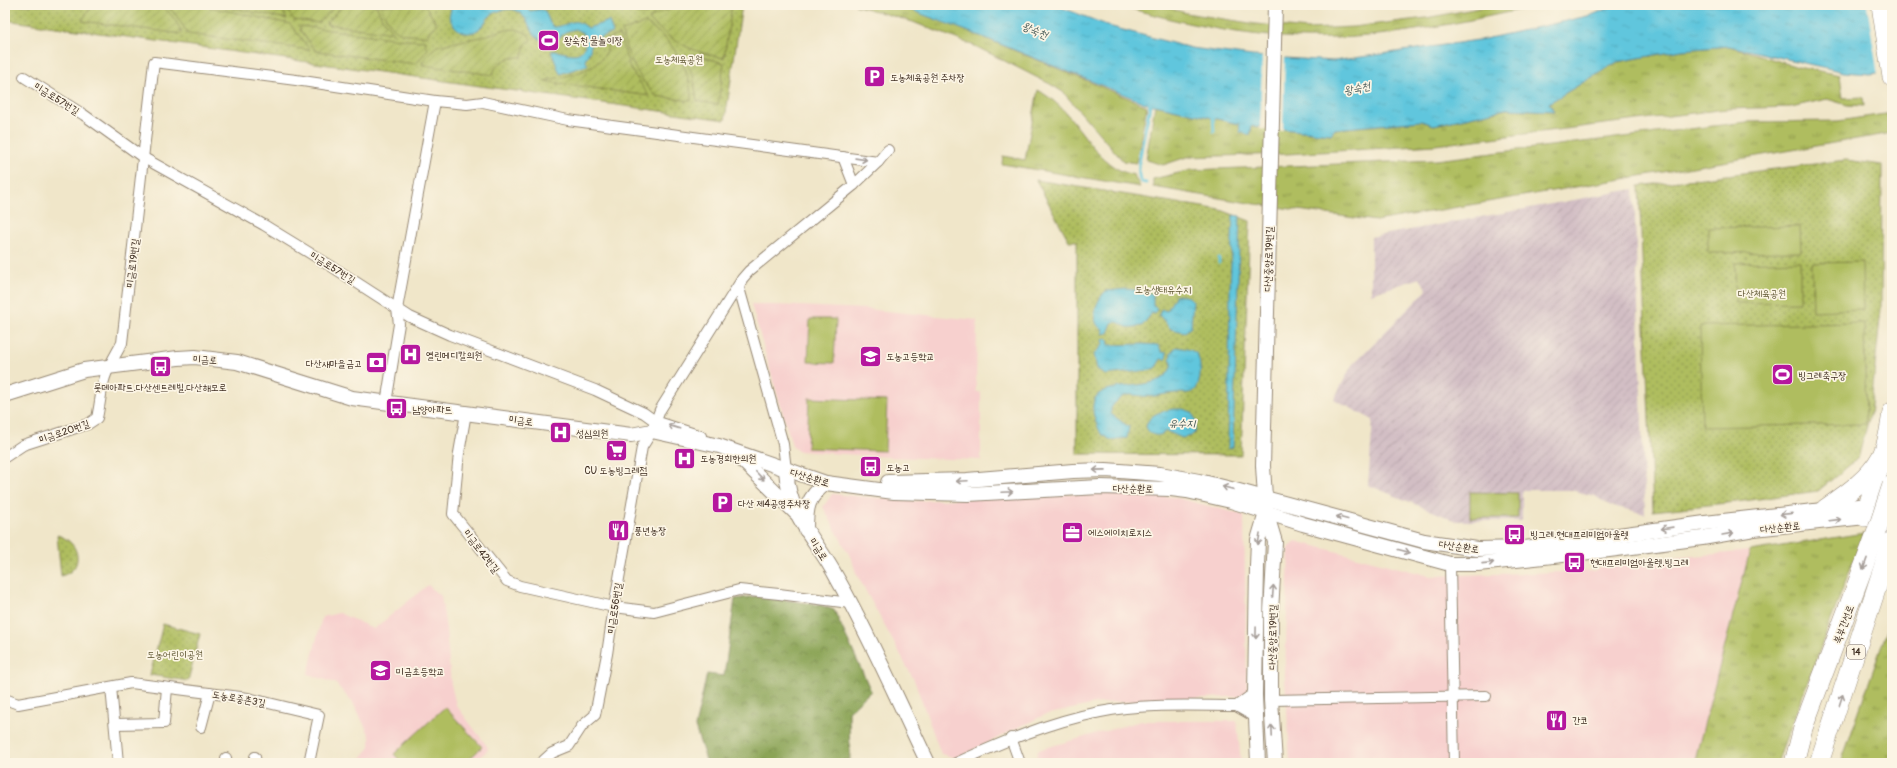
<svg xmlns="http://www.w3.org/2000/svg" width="1897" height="768" viewBox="0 0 1897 768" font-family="Pangolin,'Poor Story',sans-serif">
<defs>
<pattern id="industrial-furrows" width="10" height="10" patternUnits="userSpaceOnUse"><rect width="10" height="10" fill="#d2bec4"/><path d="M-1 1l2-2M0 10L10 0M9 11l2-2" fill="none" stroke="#b5a3a8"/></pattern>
<pattern id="grass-tufts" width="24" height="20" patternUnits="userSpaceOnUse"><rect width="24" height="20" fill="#afbd5f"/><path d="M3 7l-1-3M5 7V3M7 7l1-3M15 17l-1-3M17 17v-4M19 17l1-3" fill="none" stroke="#909a4e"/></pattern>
<pattern id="forest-crowns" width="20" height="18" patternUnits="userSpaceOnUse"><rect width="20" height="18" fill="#8ba456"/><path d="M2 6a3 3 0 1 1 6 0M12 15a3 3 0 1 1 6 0" fill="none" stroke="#738647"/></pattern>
<pattern id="park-dots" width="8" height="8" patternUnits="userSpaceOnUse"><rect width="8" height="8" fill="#afbd5f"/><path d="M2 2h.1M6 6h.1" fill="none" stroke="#909a4e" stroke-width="1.8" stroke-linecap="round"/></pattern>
<pattern id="garden-furrows" width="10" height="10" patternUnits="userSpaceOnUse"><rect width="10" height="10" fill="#afbd5f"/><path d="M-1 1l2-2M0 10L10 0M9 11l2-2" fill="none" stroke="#909a4e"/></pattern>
<pattern id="water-ripples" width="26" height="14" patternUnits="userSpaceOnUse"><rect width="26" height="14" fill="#60c6dd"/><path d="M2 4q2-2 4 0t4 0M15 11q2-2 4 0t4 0" fill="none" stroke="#54aabd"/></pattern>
</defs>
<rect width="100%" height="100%" fill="#fcf5e5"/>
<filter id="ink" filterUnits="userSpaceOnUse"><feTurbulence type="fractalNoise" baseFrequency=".025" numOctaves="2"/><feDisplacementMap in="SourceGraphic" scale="8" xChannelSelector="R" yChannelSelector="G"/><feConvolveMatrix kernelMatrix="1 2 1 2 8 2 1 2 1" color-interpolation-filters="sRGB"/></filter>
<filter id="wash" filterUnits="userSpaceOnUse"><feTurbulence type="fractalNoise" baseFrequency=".012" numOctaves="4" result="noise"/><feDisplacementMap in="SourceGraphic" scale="16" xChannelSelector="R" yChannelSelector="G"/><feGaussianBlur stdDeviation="0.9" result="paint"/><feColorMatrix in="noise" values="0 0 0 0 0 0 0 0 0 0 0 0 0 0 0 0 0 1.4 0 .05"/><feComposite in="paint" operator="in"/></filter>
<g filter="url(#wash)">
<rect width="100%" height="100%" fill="#f0e6c9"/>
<g fill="#f7d0ce">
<path d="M751 304 866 309 977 320 976 391 981 393V460L890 457 798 451 792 445Z"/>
<path d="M1106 492 1173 497 1244 515 1247 696 1100 703 1044 715 957 758 941 754 914 680 856 573 852 560 823 507 832 494 914 501Z"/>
<path d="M1296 541 1430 576 1593 571 1607 564 1750 551 1694 763H1290L1285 676 1289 547Z"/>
<path d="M428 585 441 596 446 629 451 684 456 705 487 746 488 750 472 763H357L370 747V736L353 703 335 683 308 674 322 617 339 613 374 629Z"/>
<path d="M1141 721H1237L1241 763H1038L1036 758 1038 750Z"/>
</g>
<path fill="url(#industrial-furrows)" d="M1634 189 1645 514 1609 505 1595 496 1571 490H1522V521H1457L1368 485 1373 420 1334 399 1352 365 1427 290 1420 278 1371 294V237Z"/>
<g fill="url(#grass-tufts)" stroke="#75743e">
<path d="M855 5H897L914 10 980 36 1147 106 1136 163 1123 161 1063 92 1050 84 977 47 913 22Z"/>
<path d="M1119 5H1158L1186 13 1256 24 1308 29 1353 27 1426 18 1495 5H1543C1465 21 1384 41 1303 38 1241 36 1178 23 1119 5Z"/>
<path d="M1729 46 1798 67 1840 75 1843 98 1863 97 1864 106 1847 105 1827 99 1791 107 1726 109 1435 145 1287 154 1187 157 1163 165 1146 160 1155 105 1239 124 1250 135 1252 126 1331 134 1335 129 1421 121 1434 125 1506 109 1554 111 1549 103 1617 62 1682 50Z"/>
<path d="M1038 90C1044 94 1051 98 1056 103 1083 126 1097 168 1134 175L1140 187 1002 164 1003 156 1025 160Z"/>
<path d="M1892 113V133L1376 221 1249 203 1153 187V179L1192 170 1436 160 1746 122 1838 121Z"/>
<path d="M1864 533 1777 763H1694L1750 551Z"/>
<path d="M1892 616V763H1841Z"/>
</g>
<path fill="url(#forest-crowns)" stroke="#63673a" d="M758 596 820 605 834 610 871 691 849 711 850 763H707L695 727 707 674 724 676 735 599Z"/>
<g fill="url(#park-dots)" stroke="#75743e">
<path d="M5 5H742L725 120 5 20Z"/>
<path d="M1846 160 1882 165 1881 309 1870 415 1858 458 1818 491 1736 502 1653 511 1639 186Z"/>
<path d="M1036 180 1221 210 1250 221 1241 455 1077 454V241H1069Z"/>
<path d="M57 535C80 541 86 569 61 576Z"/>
<path d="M163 624 200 634 188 681 150 675Z"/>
</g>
<g fill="url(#garden-furrows)" stroke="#75743e">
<path d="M97 5C113 5 141 2 156 5 168 7 178 23 182 34L82 21 88 11Z"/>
<path d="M218 5H279L287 19Z"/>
<path d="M284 5H337L319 23 294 20Z"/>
<path d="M343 5H376L382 18 393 33 326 24Z"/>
<path d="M380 5H425L437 25 430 30 428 36C398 35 393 34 380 5Z"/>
<path d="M620 5H669L646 14H639Z"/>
<path d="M680 5H732L724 58C689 51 675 43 649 20L652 16Z"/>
<path d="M178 6H205L290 24 310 50 188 34 176 15 169 7Z"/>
<path d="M645 23C672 38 692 70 691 101L656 96C638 77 626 56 622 31Z"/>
<path d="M300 26 407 40 426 41 425 46 428 49 416 64 316 51 300 30Z"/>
<path d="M516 29 527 33 531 39 525 45 522 57C510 57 495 61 493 75L422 65 427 55 437 46 481 37 503 30Z"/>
<path d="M619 35 630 68 649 96 543 81C566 76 612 70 608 38Z"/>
<path d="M692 54 724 63 718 105 697 101 693 74 686 63Z"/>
</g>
<g fill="#afbd5f" stroke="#75743e">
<path d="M1800 226 1801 252 1708 253V228Z"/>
<path d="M1800 261V302L1736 303 1735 263Z"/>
<path d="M1862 262 1863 309 1813 311 1812 263Z"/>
<path d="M810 319H836L834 363 808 362Z"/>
<path d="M1864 323 1866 424 1702 427 1700 326Z"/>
<path d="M809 398 887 401 885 451 807 448Z"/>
<path d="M1470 492 1518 493V518H1470Z"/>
<path d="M445 707 482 747 465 763H402L394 754Z"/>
</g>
<g fill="url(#water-ripples)" stroke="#4e787e">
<path d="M452 5H524L530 11 541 9 545 11 550 23 554 27C569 26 573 15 588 28L609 21 613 33 592 40 590 51 585 60 588 65 560 74 551 51C565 50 582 63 586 41L583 33 575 29 565 32 558 39 543 41C527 33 530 16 515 10 508 8 496 11 491 15 486 19 484 25 479 29 466 39 454 29 449 17Z"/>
<path d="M897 5H1055L1112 27 1191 48 1252 56 1334 61 1485 39 1592 15 1615 5H1892V71L1870 74 1844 72 1729 46 1682 50 1617 62 1549 103 1554 111 1506 109 1434 125 1421 121 1335 129 1331 134 1252 126 1250 135 1240 132 1239 124 1155 105H1150L980 36Z"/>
<path d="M1233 215 1240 216 1233 447 1228 449 1230 288Z"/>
<path d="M1126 289 1145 291 1153 295V306L1157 308 1155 314 1152 313 1142 326C1138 326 1132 328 1127 327 1121 325 1119 320 1112 323L1108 333 1103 334V330C1088 322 1096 300 1106 291Z"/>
<path d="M1179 295 1189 297 1193 301 1191 327 1185 332 1171 329 1159 315 1161 309 1167 311 1175 296Z"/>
<path d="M1103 339H1108L1109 345 1143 344 1158 345 1162 352 1167 353 1166 360 1161 359 1156 367 1151 370 1105 375 1097 369 1094 354 1103 345Z"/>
<path d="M1176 347C1182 348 1191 349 1196 353 1202 360 1202 385 1194 391 1190 394 1181 393 1176 393 1169 393 1162 395 1155 396 1135 399 1127 386 1111 408V414L1129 427 1127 438 1111 440 1101 434C1097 425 1092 415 1093 405 1096 373 1170 400 1172 361L1170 360 1171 353Z"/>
<path d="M1173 409H1183L1192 412 1196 421 1195 432 1191 436 1182 438 1166 431C1159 438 1150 436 1146 427 1148 414 1162 411 1173 409Z"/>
</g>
<g fill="#f0e6c9">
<path d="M1867 5H1892V73L1878 75Z"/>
<path d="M1262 54 1285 56 1283 131 1260 129Z"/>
</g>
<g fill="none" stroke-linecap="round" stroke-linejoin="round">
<g stroke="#60c6dd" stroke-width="3">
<path d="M1213 116 1214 132"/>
<path d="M1146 183 1141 182C1133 169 1149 121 1150 103"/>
<path d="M1219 263V258"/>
</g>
</g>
</g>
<g filter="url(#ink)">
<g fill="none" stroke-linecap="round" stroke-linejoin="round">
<defs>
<g id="street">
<path d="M24 77 84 115 144 158 264 225 331 266 410 317 450 335 595 390 644 413 655 421 701 436"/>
<path d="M435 101 467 104 483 102 568 120 878 162"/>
<path d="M843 157 854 185"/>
<path d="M466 413 459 453 453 514 507 581 520 586 614 607 654 612 739 590 779 594 850 603"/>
<path d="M5 457 23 445 88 424 97 418C100 405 101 389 105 377 109 365 116 354 122 343L154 62 296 80 435 101 397 309 399 324 386 403"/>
<path d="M786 470 783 444 739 288 742 279 749 271 854 185 878 162 888 150"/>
<path d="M1450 564 1454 763"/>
<path d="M111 687 118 763"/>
<path d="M5 699 18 704 131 683 248 698 319 715 309 763"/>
<path d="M1271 700 1486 696"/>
<path d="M115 724 164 723 167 688"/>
<path d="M201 727 210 693"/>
<path d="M1011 738 1020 763"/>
<path d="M255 757 256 763"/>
<path d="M226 758 227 763"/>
<path d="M5 761V763"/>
<path d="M541 763 552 753 569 746 582 726 595 715 607 654 614 607 642 447 652 431 660 410 741 281"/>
<path d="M956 763C1003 742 1049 722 1100 712 1144 703 1195 706 1240 706"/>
</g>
<g id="secondary">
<path d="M5 395 84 370 178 358 195 357 237 362 352 398 631 435 652 431 719 446 826 483 894 492 968 494 1100 487 1171 489 1187 491 1231 501 1303 524 1450 564H1478L1609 550 1702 538 1754 529 1875 516"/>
<path d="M738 456 796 513"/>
<path d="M786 470C789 518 816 538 837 578 871 638 898 701 928 763"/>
<path d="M888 482 967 480 1073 471 1106 470 1160 474 1199 481 1239 491 1424 541 1477 549 1525 548 1705 523 1876 504"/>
<path d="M806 530C806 507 807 498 826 483"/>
<path d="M1255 695 1240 706 1256 715"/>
<path d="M1258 763 1255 695 1257 566 1258 540 1266 513"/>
<path d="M1275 763 1271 700V612L1275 542 1266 512 1263 466 1275 5"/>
</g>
<g id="highway">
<path d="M1881 5 1892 77"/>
<path d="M1825 509C1845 495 1869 479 1881 457 1888 444 1890 426 1892 412"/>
<path d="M1865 517 1880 464"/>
<path d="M1794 763 1803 728 1878 528"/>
<path d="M1819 763 1892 541"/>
</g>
</defs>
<use href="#street" stroke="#968874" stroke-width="12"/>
<use href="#secondary" stroke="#968874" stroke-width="16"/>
<use href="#highway" stroke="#968874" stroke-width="20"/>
<use href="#street" stroke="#fff" stroke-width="10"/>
<use href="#secondary" stroke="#fff" stroke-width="14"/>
<use href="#highway" stroke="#fff" stroke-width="19"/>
<defs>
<path id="highway-bridge" d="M1878 528 1892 485"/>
</defs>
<use href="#highway-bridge" stroke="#968874" stroke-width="20" stroke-linecap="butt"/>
<use href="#highway-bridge" stroke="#fff" stroke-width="19"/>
</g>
<defs><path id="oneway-shaft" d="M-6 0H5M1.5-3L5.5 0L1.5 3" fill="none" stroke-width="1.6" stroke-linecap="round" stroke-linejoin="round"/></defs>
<g stroke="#a79f9a">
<use href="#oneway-shaft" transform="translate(861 159) rotate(8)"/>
<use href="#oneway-shaft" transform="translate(674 427) rotate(-162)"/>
<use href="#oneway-shaft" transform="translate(1099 470) rotate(179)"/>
<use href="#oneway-shaft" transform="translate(760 476) rotate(46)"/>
<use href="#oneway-shaft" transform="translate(962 481) rotate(177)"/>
<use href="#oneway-shaft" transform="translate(1228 488) rotate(-166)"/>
<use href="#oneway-shaft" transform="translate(1007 492) rotate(-3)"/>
<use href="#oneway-shaft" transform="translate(1786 514) rotate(174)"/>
<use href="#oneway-shaft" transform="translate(1342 518) rotate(-165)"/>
<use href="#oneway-shaft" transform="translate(1835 520) rotate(-7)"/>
<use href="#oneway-shaft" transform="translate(1667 528) rotate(172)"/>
<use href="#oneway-shaft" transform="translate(1728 534) rotate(-10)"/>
<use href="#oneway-shaft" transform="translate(1259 539) rotate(100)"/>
<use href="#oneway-shaft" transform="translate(1404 551) rotate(15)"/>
<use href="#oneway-shaft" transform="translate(1488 563) rotate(-6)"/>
<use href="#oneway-shaft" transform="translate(1865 564) rotate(110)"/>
<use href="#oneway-shaft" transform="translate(1273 591) rotate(-86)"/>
<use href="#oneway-shaft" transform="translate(1256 633) rotate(91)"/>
<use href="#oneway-shaft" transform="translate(1841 700) rotate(-72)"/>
<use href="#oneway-shaft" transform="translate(1272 731) rotate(-92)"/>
</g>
</g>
<defs>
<symbol id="stadium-square" viewBox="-11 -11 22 22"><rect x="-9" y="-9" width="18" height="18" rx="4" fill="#b5179e" stroke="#fcf5e5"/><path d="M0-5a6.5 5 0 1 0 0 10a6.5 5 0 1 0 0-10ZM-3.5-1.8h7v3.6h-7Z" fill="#fff"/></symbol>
<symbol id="parking-square" viewBox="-11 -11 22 22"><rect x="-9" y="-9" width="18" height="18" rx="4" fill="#b5179e" stroke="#fcf5e5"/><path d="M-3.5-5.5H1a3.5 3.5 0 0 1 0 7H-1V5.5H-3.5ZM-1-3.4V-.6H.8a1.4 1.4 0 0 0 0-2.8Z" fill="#fff"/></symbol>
<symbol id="hospital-square" viewBox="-11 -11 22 22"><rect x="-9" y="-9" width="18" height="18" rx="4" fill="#b5179e" stroke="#fcf5e5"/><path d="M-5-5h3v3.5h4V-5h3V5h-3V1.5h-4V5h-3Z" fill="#fff"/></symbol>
<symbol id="school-square" viewBox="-11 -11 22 22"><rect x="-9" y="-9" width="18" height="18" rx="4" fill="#b5179e" stroke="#fcf5e5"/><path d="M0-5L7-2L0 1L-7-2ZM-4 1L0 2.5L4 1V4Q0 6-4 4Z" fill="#fff"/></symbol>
<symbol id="bank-square" viewBox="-11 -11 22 22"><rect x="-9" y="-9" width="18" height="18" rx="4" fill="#b5179e" stroke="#fcf5e5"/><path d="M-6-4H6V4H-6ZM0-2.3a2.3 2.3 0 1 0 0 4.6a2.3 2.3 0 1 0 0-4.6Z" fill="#fff"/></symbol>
<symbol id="bus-square" viewBox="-11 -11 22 22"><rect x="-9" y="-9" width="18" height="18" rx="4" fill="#b5179e" stroke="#fcf5e5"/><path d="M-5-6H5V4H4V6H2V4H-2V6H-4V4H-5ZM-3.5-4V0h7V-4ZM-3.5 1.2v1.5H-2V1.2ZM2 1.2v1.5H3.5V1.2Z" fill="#fff"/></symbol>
<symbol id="supermarket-square" viewBox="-11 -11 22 22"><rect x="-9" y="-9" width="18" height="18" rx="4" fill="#b5179e" stroke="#fcf5e5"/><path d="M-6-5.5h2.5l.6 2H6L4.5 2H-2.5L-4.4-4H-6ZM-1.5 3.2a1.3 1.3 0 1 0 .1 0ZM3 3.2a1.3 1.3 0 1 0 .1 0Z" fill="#fff"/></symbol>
<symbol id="restaurant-square" viewBox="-11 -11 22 22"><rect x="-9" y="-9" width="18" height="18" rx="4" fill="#b5179e" stroke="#fcf5e5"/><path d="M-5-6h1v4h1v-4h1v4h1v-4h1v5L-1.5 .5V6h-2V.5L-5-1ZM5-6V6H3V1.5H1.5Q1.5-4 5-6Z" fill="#fff"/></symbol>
<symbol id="office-square" viewBox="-11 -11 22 22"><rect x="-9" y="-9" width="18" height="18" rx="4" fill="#b5179e" stroke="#fcf5e5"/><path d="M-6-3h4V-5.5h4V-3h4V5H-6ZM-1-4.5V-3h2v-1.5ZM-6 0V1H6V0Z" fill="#fff"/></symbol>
</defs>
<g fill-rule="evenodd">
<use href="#stadium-square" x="536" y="28" width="25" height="25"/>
<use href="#parking-square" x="862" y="64" width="25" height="25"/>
<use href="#hospital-square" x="398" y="342" width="25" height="25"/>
<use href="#school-square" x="858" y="344" width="25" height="25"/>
<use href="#bank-square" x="364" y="350" width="25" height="25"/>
<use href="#bus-square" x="148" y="354" width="25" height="25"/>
<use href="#stadium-square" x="1770" y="362" width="25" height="25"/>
<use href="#bus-square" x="384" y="396" width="25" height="25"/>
<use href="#hospital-square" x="548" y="420" width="25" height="25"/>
<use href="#supermarket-square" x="604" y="438" width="25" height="25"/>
<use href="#hospital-square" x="672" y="446" width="25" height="25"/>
<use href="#bus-square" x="858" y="454" width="25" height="25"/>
<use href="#parking-square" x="710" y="490" width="25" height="25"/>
<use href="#restaurant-square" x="606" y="518" width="25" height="25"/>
<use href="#office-square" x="1060" y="520" width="25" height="25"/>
<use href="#bus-square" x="1502" y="522" width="25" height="25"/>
<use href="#bus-square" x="1562" y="550" width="25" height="25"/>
<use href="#school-square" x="368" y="658" width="25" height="25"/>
<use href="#restaurant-square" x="1544" y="708" width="25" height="25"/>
</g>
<g text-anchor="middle" stroke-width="3.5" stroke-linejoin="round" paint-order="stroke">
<rect fill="#fcf5e5" stroke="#75675a" stroke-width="1" x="1847" y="645" width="18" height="14" rx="3"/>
<g font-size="9" font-weight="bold" fill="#3b2a1e">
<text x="1856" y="655">14</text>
</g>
<g font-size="10" fill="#3b2a1e" stroke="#fcf5e5" text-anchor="start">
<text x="564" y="44">왕숙천 물놀이장</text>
<text x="890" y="81">도농체육공원 주차장</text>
<text x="426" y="359">열린메디칼의원</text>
<text x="886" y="360">도농고등학교</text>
<text x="362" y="367" text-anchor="end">다산새마을금고</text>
<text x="1798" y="379">빙그레축구장</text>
<text x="160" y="391" text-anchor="middle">롯데아파트.다산센트레빌.다산해모로</text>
<text x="412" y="413">남양아파트</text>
<text x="576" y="437">성심의원</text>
<text x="700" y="462">도농경희한의원</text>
<text x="886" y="471">도농고</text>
<text x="616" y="474" text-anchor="middle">CU 도농빙그레점</text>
<text x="738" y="507">다산 제4공영주차장</text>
<text x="634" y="534">풍년농장</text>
<text x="1088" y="536">에스에이치로지스</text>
<text x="1530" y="538">빙그레.현대프리미엄아울렛</text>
<text x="1590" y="566">현대프리미엄아울렛.빙그레</text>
<text x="396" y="675">미금초등학교</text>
<text x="1572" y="724">간코</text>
</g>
<g font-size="10" fill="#5e5632" stroke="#fcf5e5">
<text x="679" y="63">도농체육공원</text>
<text x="1163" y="293">도농생태유수지</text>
<text x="1762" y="297">다산체육공원</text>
<text x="175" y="658">도농어린이공원</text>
</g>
<g font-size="10" fill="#3b2a1e" stroke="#fcf5e5">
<text transform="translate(57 98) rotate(32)" y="4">미금로57번길</text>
<text transform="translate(1268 259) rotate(-88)" y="4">다산중앙로19번길</text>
<text transform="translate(132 263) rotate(-83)" y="4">미금로19번길</text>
<text transform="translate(333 267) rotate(32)" y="4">미금로57번길</text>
<text transform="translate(205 359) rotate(4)" y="4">미금로</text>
<text transform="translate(521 420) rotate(8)" y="4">미금로</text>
<text transform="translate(64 431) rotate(-19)" y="4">미금로20번길</text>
<text transform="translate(810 477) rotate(17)" y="4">다산순환로</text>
<text transform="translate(1133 488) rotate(1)" y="4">다산순환로</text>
<text transform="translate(1780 527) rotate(-6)" y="4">다산순환로</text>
<text transform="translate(1459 546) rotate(8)" y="4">다산순환로</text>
<text transform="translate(819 549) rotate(57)" y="4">미금로</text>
<text transform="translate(482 551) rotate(52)" y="4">미금로42번길</text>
<text transform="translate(614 608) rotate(-81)" y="4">미금로56번길</text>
<text transform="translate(1843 624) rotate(-69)" y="4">북부간선로</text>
<text transform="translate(1272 637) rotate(-89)" y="4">다산중앙로19번길</text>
<text transform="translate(239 698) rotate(10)" y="4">도농로중촌3길</text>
</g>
<g font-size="11" font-style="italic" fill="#465957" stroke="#fcf5e5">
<text transform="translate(1035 30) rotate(23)" y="4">왕숙천</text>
<text transform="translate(1357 88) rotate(-11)" y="4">왕숙천</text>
<text x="1182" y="427">유수지</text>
</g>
</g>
<rect width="1897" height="768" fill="none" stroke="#fcf5e5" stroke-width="20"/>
</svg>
